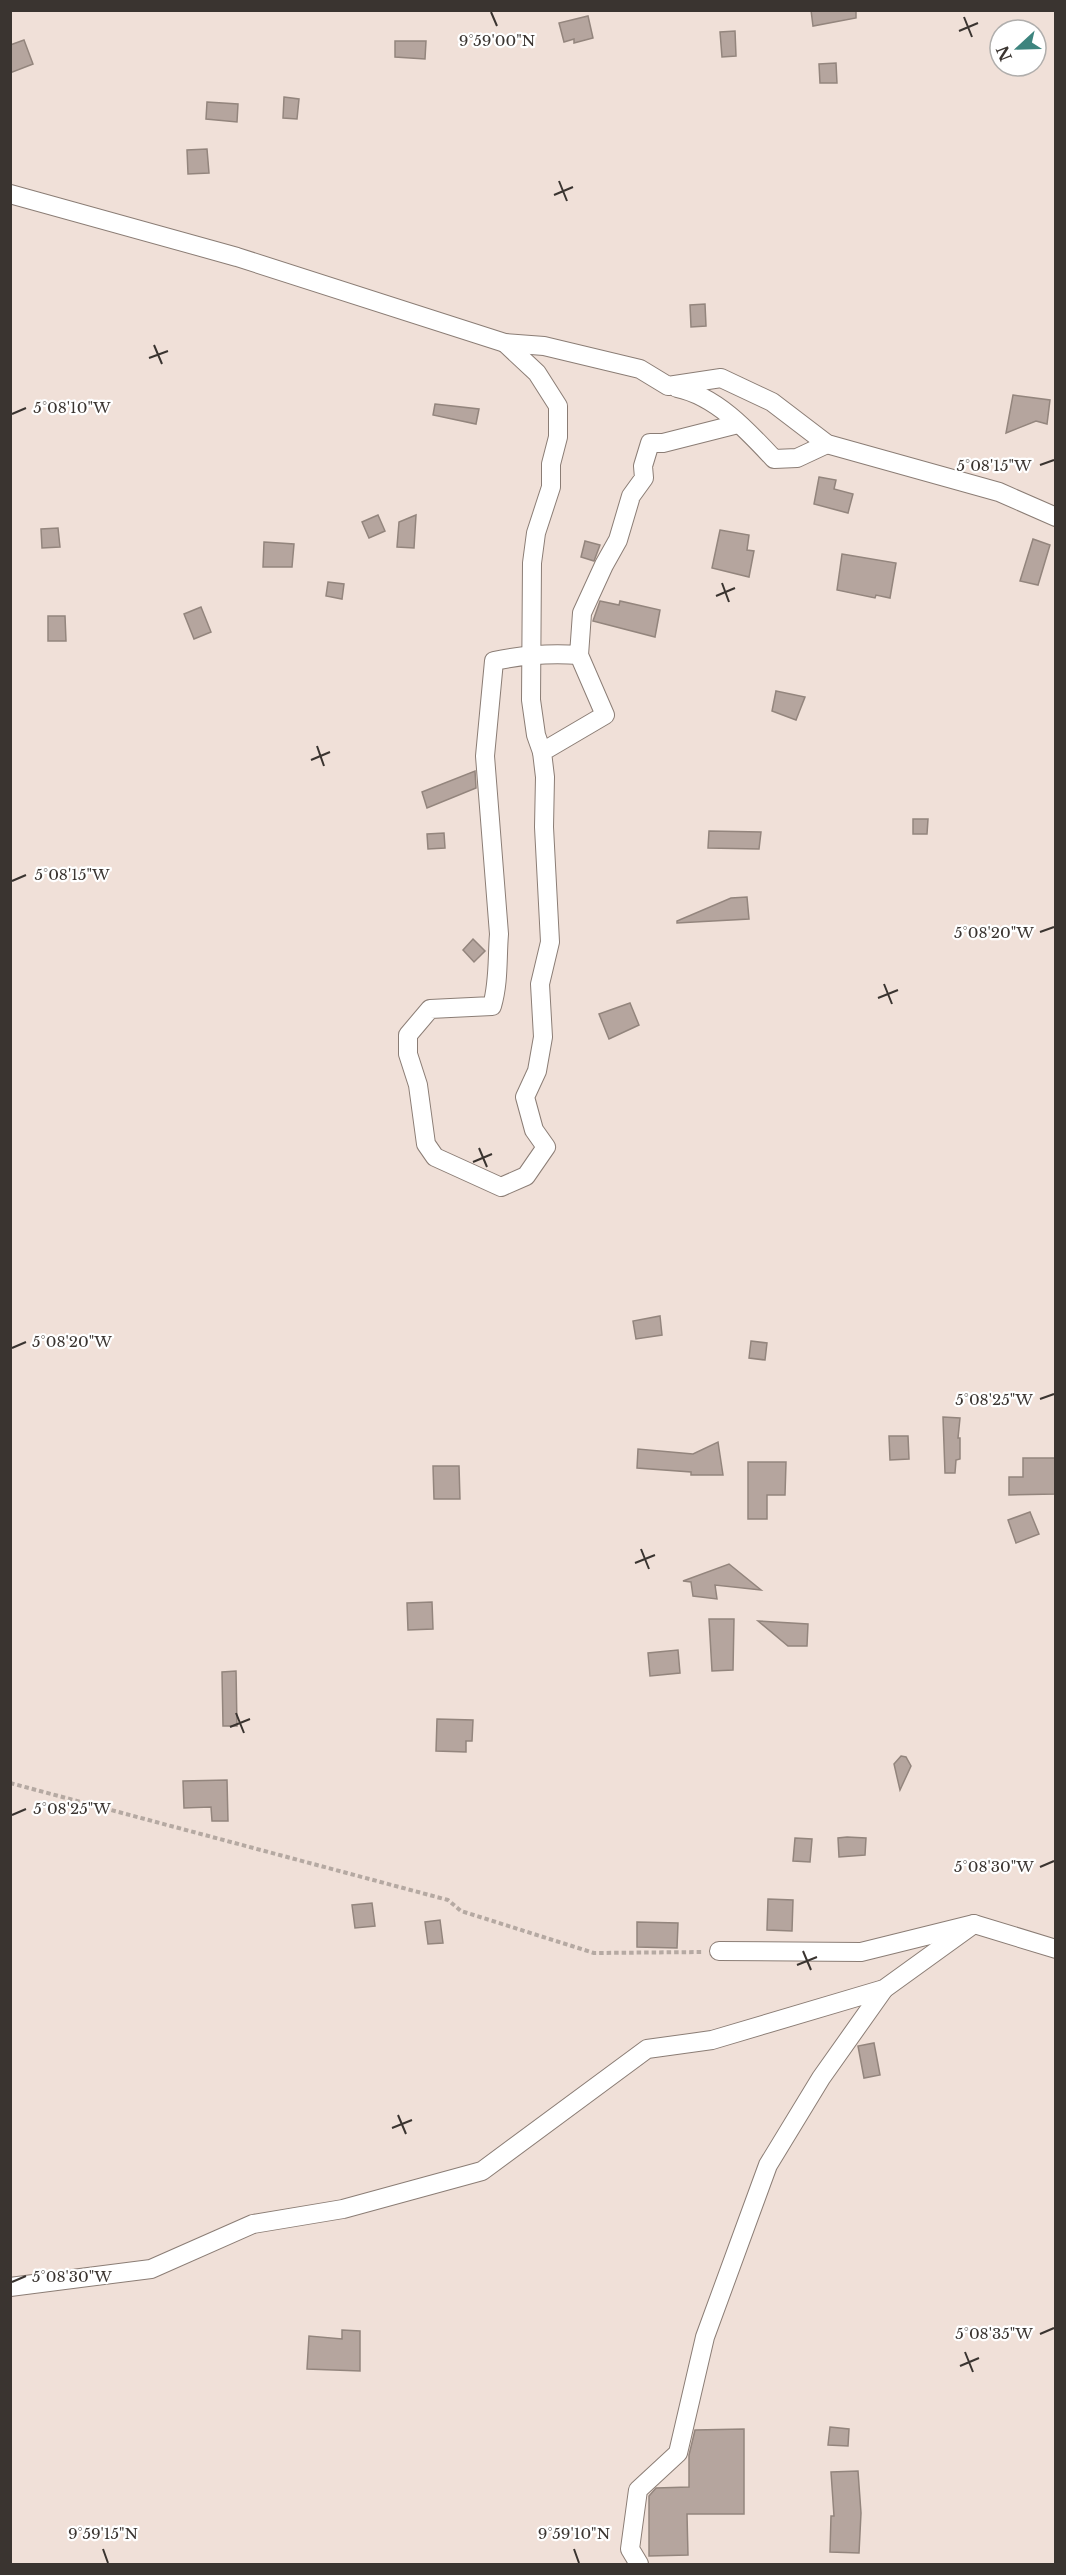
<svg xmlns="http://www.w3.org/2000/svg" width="1066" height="2575" viewBox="0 0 1066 2575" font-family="'Libre Baskerville',serif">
<rect width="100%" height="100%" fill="#f0e0d8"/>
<g fill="#b5a59e" stroke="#93857d" stroke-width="1.5">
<path d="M811 10H856V18L813 26Z"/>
<path d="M588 16 593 38 574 43V39L564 42 559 23Z"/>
<path d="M735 31 736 56 722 57 720 32Z"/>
<path d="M24 40 33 64 10 73V45Z"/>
<path d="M395 41H426L425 59 395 57Z"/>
<path d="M836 63 837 83H820L819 64Z"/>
<path d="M284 97 299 99 297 119 283 118Z"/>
<path d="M207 102 238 104 237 122 206 119Z"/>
<path d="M207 149 209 173 188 174 187 150Z"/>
<path d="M705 304 706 326 691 327 690 305Z"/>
<path d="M1013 395 1050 400 1047 424 1036 421 1006 433Z"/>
<path d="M435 404 479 409 476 424 433 415Z"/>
<path d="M819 477 836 480 834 489 853 494 848 513 814 504Z"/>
<path d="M378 515 385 531 369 538 362 522Z"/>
<path d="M416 515 414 548 397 547 399 522Z"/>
<path d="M58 528 60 547 42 548 41 529Z"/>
<path d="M720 530 749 535 747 550 754 551 749 577 712 568Z"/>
<path d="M1033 539 1050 545 1038 585 1020 581Z"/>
<path d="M585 541 600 545 594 561 581 557Z"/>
<path d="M264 542 294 544 292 567H263Z"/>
<path d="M842 554 896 563 890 598 876 595 875 598 837 590Z"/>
<path d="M328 582 344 584 342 599 326 596Z"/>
<path d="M600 601 619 605 620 601 660 610 655 637 593 621Z"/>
<path d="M201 607 211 632 194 639 184 614Z"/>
<path d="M48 616H65L66 641H48Z"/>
<path d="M776 691 805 697 796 720 772 711Z"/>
<path d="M475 771 476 788 427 808 422 792Z"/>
<path d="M913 819H928L927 834H913Z"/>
<path d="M709 831 761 832 759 849 708 848Z"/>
<path d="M444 833 445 848 428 849 427 834Z"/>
<path d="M747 897 749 919 677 923V921L731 898Z"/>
<path d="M473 939 485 951 474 962 463 950Z"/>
<path d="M630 1003 639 1025 609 1039 599 1014Z"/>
<path d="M660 1316 662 1335 636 1339 633 1321Z"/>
<path d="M751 1341 767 1343 765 1360 749 1358Z"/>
<path d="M943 1417 960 1418 958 1438H960V1459L956 1460 955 1473H945Z"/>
<path d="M889 1436H908L909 1459 890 1460Z"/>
<path d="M718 1442 723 1475H691V1472L637 1468 638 1449 693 1454Z"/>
<path d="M1023 1458H1056V1494L1009 1495V1477H1023Z"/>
<path d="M748 1462H786L785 1495H767V1519H748Z"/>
<path d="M433 1466H459L460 1499H434Z"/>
<path d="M1030 1512 1039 1534 1016 1543 1008 1520Z"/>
<path d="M729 1564 761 1590 715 1585 717 1599 693 1596 691 1582 683 1581Z"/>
<path d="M432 1602 433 1629 408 1630 407 1603Z"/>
<path d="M709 1619H734L733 1670 712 1671Z"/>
<path d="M758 1621 808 1624 807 1646H788Z"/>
<path d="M678 1650 680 1673 650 1676 648 1653Z"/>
<path d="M236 1671 237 1726H223L222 1672Z"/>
<path d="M437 1719 473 1720 472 1741H466V1752L436 1751Z"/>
<path d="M901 1756 906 1757 911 1766 900 1790 894 1764Z"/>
<path d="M227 1780 228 1821H212L211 1807 184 1808 183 1781Z"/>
<path d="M847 1837 866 1838 865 1855 839 1857 838 1838Z"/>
<path d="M795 1838 812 1839 810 1862 793 1861Z"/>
<path d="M768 1899 793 1900 792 1931 767 1930Z"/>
<path d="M372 1903 375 1926 355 1928 352 1905Z"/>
<path d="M440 1920 443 1943 428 1944 425 1922Z"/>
<path d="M637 1922 678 1923 677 1948 637 1947Z"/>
<path d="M874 2043 880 2075 864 2078 858 2046Z"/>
<path d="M342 2330 360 2331V2371L307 2369 309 2336 342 2339Z"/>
<path d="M830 2427 849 2429 848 2446 828 2445Z"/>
<path d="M744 2429V2514H687L688 2555 649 2556V2496L656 2488 689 2487V2455L695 2430Z"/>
<path d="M858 2471 861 2513 859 2553 830 2552 831 2516H834L831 2472Z"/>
</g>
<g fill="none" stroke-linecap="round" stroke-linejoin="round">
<defs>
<g id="minor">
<path d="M10 194 237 257 505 343 544 346 640 369 668 386 721 378 772 402 827 444 999 492 1056 517"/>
<path d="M505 343 537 373 558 406V437L551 464V487L536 533 532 563 531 700 536 735 542 752"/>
<path d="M677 388C716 396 748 431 774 459L797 458 827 444"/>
<path d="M579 655C550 653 522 655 494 661L485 756 499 934C497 958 499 982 492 1006L430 1009 408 1035V1054L418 1085 426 1144 435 1157 501 1187 526 1176 546 1147 534 1130 525 1097 537 1071 543 1037 540 984 550 942 544 827 545 777 542 752 605 715 579 655 582 613 604 565 618 540 631 496 644 478 643 466 650 443H663L738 424"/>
<path d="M719 1951 861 1952 974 1924 1056 1949"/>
<path d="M10 2287 151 2269 253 2224 343 2209 482 2171 647 2049 712 2040 884 1989 974 1924"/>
<path d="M639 2564 630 2549 638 2490 678 2453 705 2337 768 2165 821 2078 884 1989"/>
</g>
</defs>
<use href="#minor" stroke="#8b7d75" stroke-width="20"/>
<path stroke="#b5a9a2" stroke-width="4" stroke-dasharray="4.5 3" stroke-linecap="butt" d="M10 1783 448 1900 461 1911 594 1953 704 1952"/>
<use href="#minor" stroke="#fff" stroke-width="18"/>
</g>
<path fill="none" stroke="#3a3430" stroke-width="2" d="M491 12 497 26M964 17 972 37M959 31 978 23M559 181 567 201M554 195 573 187M154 345 162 364M149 358 168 351M12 414 26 408M1040 465 1054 460M722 583 729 602M716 596 735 588M317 746 324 766M311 760 330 752M12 881 26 875M1040 932 1054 927M884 984 892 1004M878 998 898 990M479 1148 487 1167M473 1162 492 1154M12 1348 26 1342M1040 1399 1054 1394M641 1549 649 1569M635 1563 655 1555M236 1713 244 1733M230 1727 250 1719M12 1815 26 1809M1040 1867 1054 1861M803 1951 811 1970M797 1965 817 1957M398 2115 406 2134M392 2128 412 2120M12 2282 26 2276M1040 2334 1054 2328M965 2352 973 2372M960 2366 979 2358M103 2549 108 2563M574 2549 579 2563"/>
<g font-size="15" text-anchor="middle" fill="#3a3430" stroke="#fff" stroke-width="4.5" stroke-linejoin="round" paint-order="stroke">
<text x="497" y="46">9°59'00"N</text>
<text x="72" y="413">5°08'10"W</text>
<text x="994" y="471">5°08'15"W</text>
<text x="72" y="880">5°08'15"W</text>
<text x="994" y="938">5°08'20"W</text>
<text x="72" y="1347">5°08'20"W</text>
<text x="994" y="1405">5°08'25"W</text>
<text x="72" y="1814">5°08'25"W</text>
<text x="994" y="1872">5°08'30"W</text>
<text x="72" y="2282">5°08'30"W</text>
<text x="994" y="2339">5°08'35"W</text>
<text x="103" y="2539">9°59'15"N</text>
<text x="574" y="2539">9°59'10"N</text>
</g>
<rect width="1066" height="2575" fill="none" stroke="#3a3430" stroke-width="24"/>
<g transform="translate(1018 48) rotate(248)"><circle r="28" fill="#ffffff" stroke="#b0aeac" stroke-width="1.5"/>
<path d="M0-4.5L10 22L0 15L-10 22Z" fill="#3d847e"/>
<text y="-9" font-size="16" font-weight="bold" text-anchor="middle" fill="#3a3430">N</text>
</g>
</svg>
